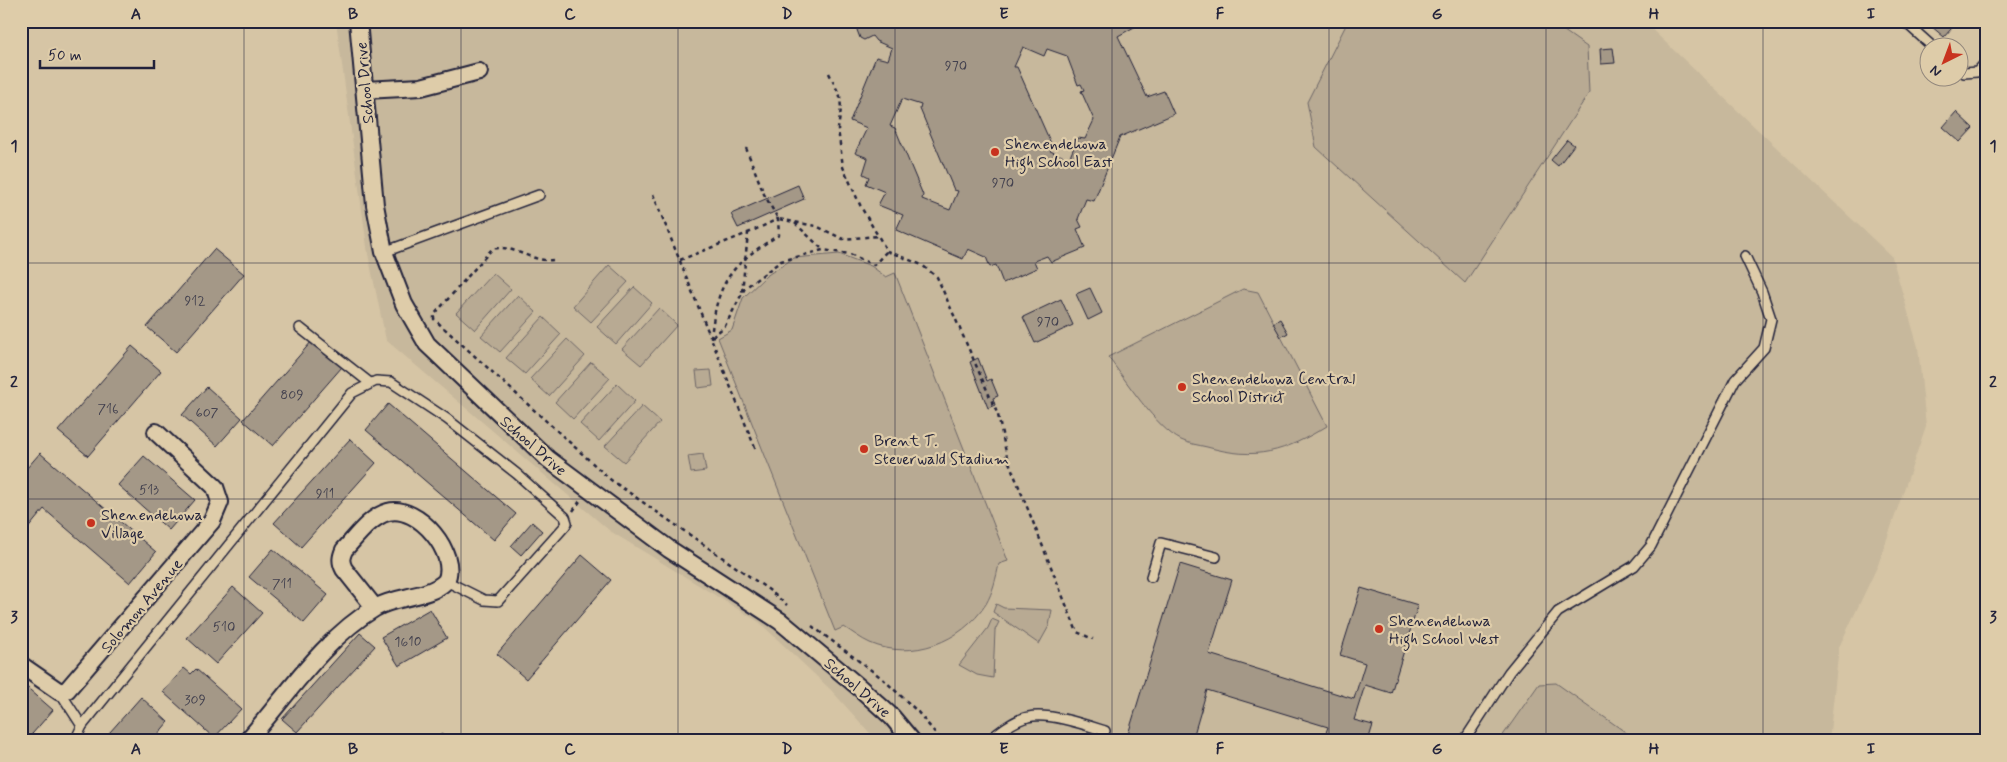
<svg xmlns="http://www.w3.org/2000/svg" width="2007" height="762" viewBox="0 0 2007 762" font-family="Mynerve,sans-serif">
<rect width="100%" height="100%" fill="#d6c5a5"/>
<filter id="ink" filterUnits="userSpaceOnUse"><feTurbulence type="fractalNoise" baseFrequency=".02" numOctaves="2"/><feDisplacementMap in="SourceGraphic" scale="10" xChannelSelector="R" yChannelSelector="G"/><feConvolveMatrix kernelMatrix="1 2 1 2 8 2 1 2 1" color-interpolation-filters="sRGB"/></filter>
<g filter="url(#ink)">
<path fill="#c7b89c" d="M336 21H1643L1892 257 1918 347 1926 426 1878 565 1839 647 1829 741H877L831 690 759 622 610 531 386 340 368 254Z"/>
<g fill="#b8aa93" stroke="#6d6667">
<path d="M1348 21H1550L1587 47 1589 93 1465 283 1316 147 1307 102Z"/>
<path d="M839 254 871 266 886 277 895 273 1008 561 999 564C996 578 993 592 986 604 962 642 912 661 870 643 861 639 852 632 844 627L835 631 718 338 732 330 743 298 766 276 794 258Z"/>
<path d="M609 265 628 282 591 322 573 306Z"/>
<path d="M493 273 511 289 475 330 456 313Z"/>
<path d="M634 287 652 303 616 344 597 327Z"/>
<path d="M1243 289 1258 292 1327 426C1284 452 1257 461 1207 447 1199 445 1189 444 1181 440 1156 428 1126 380 1108 357Z"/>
<path d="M518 295 536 312 500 352 481 336Z"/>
<path d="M659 308 677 325 641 365 622 349Z"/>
<path d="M543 317 561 334 525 374 506 358Z"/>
<path d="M567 339 585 356 549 396 530 379Z"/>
<path d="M591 362 610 378 573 419 555 402Z"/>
<path d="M711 370 713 386 698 388 696 371Z"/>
<path d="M617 384 635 401 599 441 580 424Z"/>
<path d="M642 406 660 422 624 462 605 446Z"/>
<path d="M703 454 706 471 691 473 688 456Z"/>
<path d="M996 604 1004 608 1052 610 1049 626 1039 644 993 612Z"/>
<path d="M992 619 999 622 995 630 993 678 977 675 959 665 988 628Z"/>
<path d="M1556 683 1638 741H1499L1539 684Z"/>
</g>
<g fill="#a49887" stroke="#22223b" fill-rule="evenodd">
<path d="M867 21H1060L1072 27 1085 21H1134L1136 26 1118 36 1147 97 1164 91 1174 114 1120 137 1094 201 1086 199 1078 219 1082 227 1077 229 1085 248 1051 262 1047 256 1034 261 1037 268 1003 283 996 265 990 267 986 257 968 249 963 259 896 230 903 215 878 205 885 192 866 184 869 177 863 174 868 158 855 153 867 128 850 121 876 57 888 60 892 48 876 41 872 36 864 40 860 38 857 30 859 26ZM1023 47 1044 56 1047 49 1067 56 1078 85 1081 84 1084 90 1081 91 1094 120 1085 139 1078 138 1069 159 1050 151 1053 148 1017 67H1014ZM902 99 921 105 920 109 954 190 958 191 950 210 922 199 923 195 895 128 890 126Z"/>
<path d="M1925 21H1958L1944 37Z"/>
<path d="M1613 48 1615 63 1601 64 1600 49Z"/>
<path d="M1956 112 1973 128 1960 142 1943 127Z"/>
<path d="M1567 140 1574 145 1558 166 1551 160Z"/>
<path d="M798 185 804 199 738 228 731 214Z"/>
<path d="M214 249 244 274 176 352 147 327Z"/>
<path d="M1090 288 1102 313 1088 320 1076 294Z"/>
<path d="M1061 299 1073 325 1035 343 1023 317Z"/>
<path d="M1280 319 1288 333 1281 337 1273 323Z"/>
<path d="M312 341 342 367 273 446 243 420Z"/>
<path d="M132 346 161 371 88 456 58 431Z"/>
<path d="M978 358 987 381 991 379 998 396 993 398 995 405 988 408 970 362Z"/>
<path d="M207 387 242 418 217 446 182 415Z"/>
<path d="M388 404 516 514 494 540 366 430Z"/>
<path d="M350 439 376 463 301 547 274 523Z"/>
<path d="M40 453 156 552 130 583 44 509 21 537V475Z"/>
<path d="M144 456 195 500 169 530 118 485Z"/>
<path d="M532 522 542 531 521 555 511 546Z"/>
<path d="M273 549 328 595 304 623 249 577Z"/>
<path d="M582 555 611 580 526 679 497 654Z"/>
<path d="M1180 564 1232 580 1209 654 1354 699 1365 663 1340 655 1361 588 1418 605 1391 693 1365 685 1354 720 1373 725 1368 741H1323L1328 727 1207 690 1192 741H1126Z"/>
<path d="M233 587 262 613 216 664 187 638Z"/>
<path d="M430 609 447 638 399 666 381 637Z"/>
<path d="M360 633 375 646 297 732 282 719Z"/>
<path d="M184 668 191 674 196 669 241 709 214 738 163 692Z"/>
<path d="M22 683 53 710 26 741H21Z"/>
<path d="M141 697 168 722 152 741H102Z"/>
</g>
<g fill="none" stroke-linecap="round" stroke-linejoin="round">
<defs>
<g id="lane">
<path d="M1904 21 1934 48"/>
<path d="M1960 70 1964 73 1977 72 1986 62"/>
<path d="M384 252 539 195"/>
<path d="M300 328 370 383"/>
<path d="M1151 577 1161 543 1216 557"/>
<path d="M60 692 82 726"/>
<path d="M75 741 82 726 352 393 376 381 391 382 447 419 517 474 565 517 567 523 565 526 498 601 484 600 446 581"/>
<path d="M988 741C999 732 1014 720 1028 717 1048 712 1086 725 1105 731"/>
<path d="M1464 741 1509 672 1558 612 1634 566 1651 546 1735 380 1764 348 1771 319 1762 292 1745 256"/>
</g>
<g id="street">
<path d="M358 21 375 205 384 252 404 304 427 344 548 459 669 549 780 621 860 688 892 717 912 741"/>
<path d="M365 90 421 87 479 72"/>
<path d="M21 665 60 692 67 690 212 521 220 502 215 487 156 432"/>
<path d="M247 741C286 697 324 638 375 608 396 595 428 599 446 581 459 554 418 504 388 512 370 517 356 537 344 550 341 557 340 561 344 569L375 608"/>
</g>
</defs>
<use href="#lane" stroke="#22223b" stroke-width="12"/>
<use href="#street" stroke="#22223b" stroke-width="20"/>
<g stroke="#22223b" stroke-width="2.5" stroke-dasharray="4 4" stroke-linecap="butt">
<path d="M829 73 840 96 841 109 838 129 843 167 861 207 887 251 922 265 937 277 998 415 1007 457 1077 632 1093 639"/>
<path d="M746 148 764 194 778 219 816 226 843 239 878 236"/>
<path d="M653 194 710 336"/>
<path d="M795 223 822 249"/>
<path d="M553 260C532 263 511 243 492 249L434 315V319L611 480 769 590 787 605"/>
<path d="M680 260 748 233 742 292"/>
<path d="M711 338C717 281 731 264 779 235L778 219 748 233"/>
<path d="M755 448 711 338 725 326 745 288 781 261 823 250 850 254 874 265 887 251"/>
<path d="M573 511 580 501"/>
<path d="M812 626 883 679 917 711 942 741"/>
<path d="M426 741 432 737 441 735 451 741"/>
</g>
<use href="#lane" stroke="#decca9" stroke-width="9"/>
<use href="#street" stroke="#decca9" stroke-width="16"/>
</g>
</g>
<path fill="none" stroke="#22223b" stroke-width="1" stroke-opacity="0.55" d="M244 21V741M461 21V741M678 21V741M895 21V741M1112 21V741M1329 21V741M1546 21V741M1763 21V741M21 263H1986M21 499H1986"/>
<g fill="#c8321e" stroke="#decca9" stroke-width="2">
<circle cx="995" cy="152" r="5"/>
<circle cx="1182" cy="387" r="5"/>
<circle cx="864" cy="449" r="5"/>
<circle cx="91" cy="523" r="5"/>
<circle cx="1379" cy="629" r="5"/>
</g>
<g text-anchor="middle" stroke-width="4.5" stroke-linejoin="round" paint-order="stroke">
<g font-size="14" fill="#42404e">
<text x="956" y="70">970</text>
<text x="1003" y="187">970</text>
<text x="195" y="305">912</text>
<text x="1048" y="326">970</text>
<text x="292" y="399">809</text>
<text x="108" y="413">716</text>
<text x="207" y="417">607</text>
<text x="149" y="494">513</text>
<text x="325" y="498">911</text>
<text x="282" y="588">711</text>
<text x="224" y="631">510</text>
<text x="408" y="646">1610</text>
<text x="195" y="704">309</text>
</g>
<g font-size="16" fill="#22223b" stroke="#decca9">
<text transform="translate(364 83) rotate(-95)" y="6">School Drive</text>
<text transform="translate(534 445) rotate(41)" y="6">School Drive</text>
<text transform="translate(141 605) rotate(-50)" y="6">Solomon Avenue</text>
<text transform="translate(858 687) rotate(41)" y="6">School Drive</text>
</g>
<g font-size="16" fill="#22223b" stroke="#decca9" text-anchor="start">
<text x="1005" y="149">Shenendehowa<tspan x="1005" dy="18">High School East</tspan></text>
<text x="1192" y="384">Shenendehowa Central<tspan x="1192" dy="18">School District</tspan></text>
<text x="874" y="446">Brent T.<tspan x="874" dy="18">Steuerwald Stadium</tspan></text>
<text x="101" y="520">Shenendehowa<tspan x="101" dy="18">Village</tspan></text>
<text x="1389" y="626">Shenendehowa<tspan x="1389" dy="18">High School West</tspan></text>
</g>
</g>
<rect width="2007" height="762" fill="none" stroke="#decca9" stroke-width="55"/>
<g transform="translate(1944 62) rotate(222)"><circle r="24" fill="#decca9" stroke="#93887d"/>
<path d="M0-4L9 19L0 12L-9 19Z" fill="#c8321e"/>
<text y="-8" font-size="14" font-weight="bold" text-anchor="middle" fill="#22223b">N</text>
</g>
<path d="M40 60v8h114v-8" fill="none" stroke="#22223b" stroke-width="2.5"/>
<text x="48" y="60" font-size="15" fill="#22223b" stroke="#decca9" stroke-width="4" paint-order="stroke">50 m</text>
<rect x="28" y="28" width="1952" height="706" fill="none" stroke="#22223b" stroke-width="2"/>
<g font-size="16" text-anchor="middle" font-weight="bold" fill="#22223b">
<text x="136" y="19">A</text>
<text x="353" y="19">B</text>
<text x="570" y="19">C</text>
<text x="787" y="19">D</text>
<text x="1004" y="19">E</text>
<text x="1220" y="19">F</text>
<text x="1437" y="19">G</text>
<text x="1654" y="19">H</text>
<text x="1871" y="19">I</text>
<text x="14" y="151">1</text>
<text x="1993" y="151">1</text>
<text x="14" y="387">2</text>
<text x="1993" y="387">2</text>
<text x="14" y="622">3</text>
<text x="1993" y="622">3</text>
<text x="136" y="754">A</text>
<text x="353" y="754">B</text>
<text x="570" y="754">C</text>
<text x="787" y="754">D</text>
<text x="1004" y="754">E</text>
<text x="1220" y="754">F</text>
<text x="1437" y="754">G</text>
<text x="1654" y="754">H</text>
<text x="1871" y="754">I</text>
</g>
</svg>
